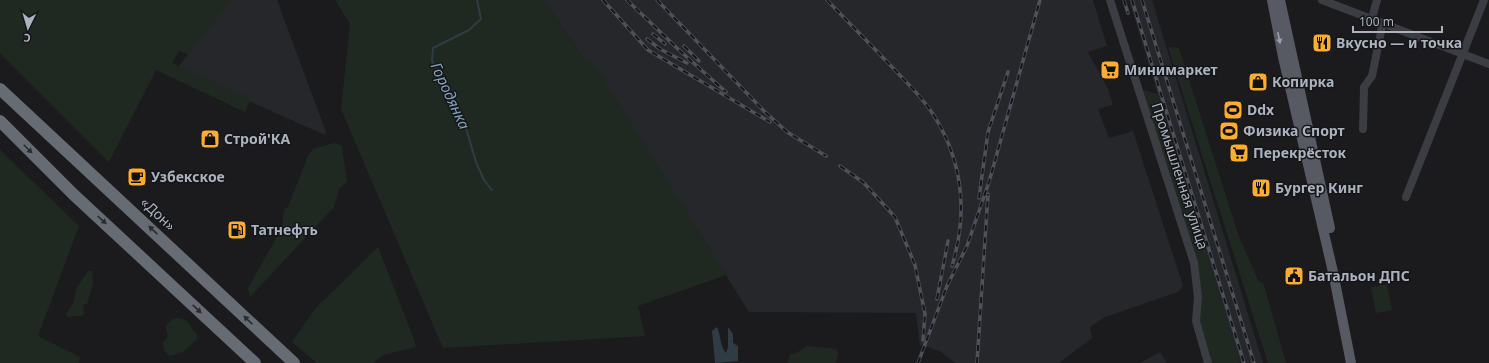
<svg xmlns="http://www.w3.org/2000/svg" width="1489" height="363" viewBox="0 0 1489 363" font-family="'Noto Sans',sans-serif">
<rect width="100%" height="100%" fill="#1b1b1d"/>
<g fill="#26272b">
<path d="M228 0H277L326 132 325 135 177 69Z"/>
<path d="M543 0H1093L1107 46 1088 52 1108 89 1113 105 1098 109 1109 138 1133 131 1183 286 1178 292 1105 317 1090 327 1092 338 1059 363H955L940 351 920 345 916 313 749 312 591 60H585Z"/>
<path d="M1129 0H1152L1263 363H1240Z"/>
<path d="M1160 352 1167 363H1140Z"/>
</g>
<g fill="#202921">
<path d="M0 0H231L189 55 179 51 172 63 251 98 245 112 156 70 109 162 0 53Z"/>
<path d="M335 0H543L585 60 591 59 726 275 638 306 645 336 443 348 341 109 350 24Z"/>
<path d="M1168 47 1179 48 1239 237 1258 280 1264 285 1286 363H1268Z"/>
<path d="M1143 90 1158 94 1240 363H1212L1200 321 1193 257Z"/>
<path d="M334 143 342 146 347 182 339 189 334 207 250 297 248 288 282 228 284 210 288 207 308 156 313 149Z"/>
<path d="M0 150 79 226 38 336 80 357 79 363H0Z"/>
<path d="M378 247 413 337 416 347 383 355 373 363H317L292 342 315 309Z"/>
<path d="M88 271H92L93 284 87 304 83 305 84 314 81 316H72L68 318 66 314 74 302 76 289Z"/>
<path d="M1387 284 1392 310 1376 313 1371 287Z"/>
<path d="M177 318C193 320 187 326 197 334V339L183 352 170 356 164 350 163 342C171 336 166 333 166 326L172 319Z"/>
<path d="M807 346 836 349 838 353 836 363H788L790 354H795Z"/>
</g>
<path fill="#2f3c43" d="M717 327C721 335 720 347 726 353L728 347V327L733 334V343L738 346V361L715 363 712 331Z"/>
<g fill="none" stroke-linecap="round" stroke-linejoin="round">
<path stroke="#2f3c43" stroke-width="2" d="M477 0 481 19 469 30 433 48 432 61 443 79 453 107 466 128 476 162 484 180 492 190"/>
<g stroke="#3b3d43" stroke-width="8">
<path d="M1110 0 1194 263 1198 297 1196 321 1208 363"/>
<path d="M1322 0 1489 64"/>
<path d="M1372 18 1377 0"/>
<path d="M1363 129 1364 87 1372 76 1383 22"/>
<path d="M1406 197 1484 0"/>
</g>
<g stroke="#575a62" stroke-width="10">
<path d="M1272 0 1283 57 1333 272 1351 363"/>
<path d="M1280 0 1330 228"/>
</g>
<g stroke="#676b74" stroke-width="12">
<path d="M0 89 294 363"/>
<path d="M0 121 73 194 255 363"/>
</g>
<defs>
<g id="rail">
<path d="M603 0 648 50 770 122"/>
<path d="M627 0 680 51 726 92"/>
<path d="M657 0 764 111 787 132 826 156"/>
<path d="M827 0C849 23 871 45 893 68 907 83 922 97 933 114 963 161 968 213 952 266"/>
<path d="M1124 0 1128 13"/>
<path d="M1132 0 1244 363"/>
<path d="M1142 0 1254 363"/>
<path d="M653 34 665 44"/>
<path d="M647 39 660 49 687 63"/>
<path d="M684 46 699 61"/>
<path d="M840 166 864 183 895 217 915 265 925 314 923 340"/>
<path d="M979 198 988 132 1008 72"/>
<path d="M937 299 948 241"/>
<path d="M918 363 947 286 967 246 989 182 1040 0"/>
<path d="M977 363 988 194"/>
</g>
</defs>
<use href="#rail" stroke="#4e5158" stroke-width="3.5"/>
<use href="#rail" stroke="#151619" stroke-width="2" stroke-dasharray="6" stroke-linecap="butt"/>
</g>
<defs><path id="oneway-solid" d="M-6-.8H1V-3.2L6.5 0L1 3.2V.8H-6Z"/></defs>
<use fill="#9ba1ac" href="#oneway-solid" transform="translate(1279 38) rotate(78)"/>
<g fill="#2a2b30">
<use href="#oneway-solid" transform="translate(28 149) rotate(45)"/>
<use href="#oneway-solid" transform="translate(102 220) rotate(42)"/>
<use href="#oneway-solid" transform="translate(153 230) rotate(-137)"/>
<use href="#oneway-solid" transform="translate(197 309) rotate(43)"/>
<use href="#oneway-solid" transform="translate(248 320) rotate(-137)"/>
</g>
<defs>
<symbol id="restaurant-square" viewBox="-11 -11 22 22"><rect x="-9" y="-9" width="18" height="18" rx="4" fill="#ffac31" stroke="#151619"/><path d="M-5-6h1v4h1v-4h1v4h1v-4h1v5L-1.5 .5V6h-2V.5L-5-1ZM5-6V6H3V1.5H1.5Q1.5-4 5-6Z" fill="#111"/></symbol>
<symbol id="supermarket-square" viewBox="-11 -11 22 22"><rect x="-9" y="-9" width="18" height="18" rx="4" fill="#ffac31" stroke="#151619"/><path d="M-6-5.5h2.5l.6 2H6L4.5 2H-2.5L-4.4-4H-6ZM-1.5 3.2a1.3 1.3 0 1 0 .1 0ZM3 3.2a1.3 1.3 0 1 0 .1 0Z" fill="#111"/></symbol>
<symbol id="shop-square" viewBox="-11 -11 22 22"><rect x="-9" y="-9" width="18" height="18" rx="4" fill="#ffac31" stroke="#151619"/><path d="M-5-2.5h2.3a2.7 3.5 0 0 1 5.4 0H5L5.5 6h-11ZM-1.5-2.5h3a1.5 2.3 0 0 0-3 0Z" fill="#111"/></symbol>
<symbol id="stadium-square" viewBox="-11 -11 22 22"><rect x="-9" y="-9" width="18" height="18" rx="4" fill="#ffac31" stroke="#151619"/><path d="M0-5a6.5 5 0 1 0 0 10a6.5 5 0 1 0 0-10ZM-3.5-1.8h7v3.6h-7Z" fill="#111"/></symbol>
<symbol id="cafe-square" viewBox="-11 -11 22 22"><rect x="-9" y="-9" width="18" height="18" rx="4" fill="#ffac31" stroke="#151619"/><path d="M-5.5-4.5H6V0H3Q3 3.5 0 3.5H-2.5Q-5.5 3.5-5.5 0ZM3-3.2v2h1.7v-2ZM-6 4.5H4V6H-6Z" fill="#111"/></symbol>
<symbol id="fuel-square" viewBox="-11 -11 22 22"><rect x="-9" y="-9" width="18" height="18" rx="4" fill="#ffac31" stroke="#151619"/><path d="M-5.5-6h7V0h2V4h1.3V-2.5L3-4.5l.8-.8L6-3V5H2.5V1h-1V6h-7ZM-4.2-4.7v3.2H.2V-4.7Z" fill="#111"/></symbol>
<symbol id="civic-square" viewBox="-11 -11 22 22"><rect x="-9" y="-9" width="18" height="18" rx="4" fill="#ffac31" stroke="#151619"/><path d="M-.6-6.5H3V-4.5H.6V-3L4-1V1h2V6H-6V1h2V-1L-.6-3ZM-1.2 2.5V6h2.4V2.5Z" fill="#111"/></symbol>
</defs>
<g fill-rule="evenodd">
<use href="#restaurant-square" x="1311" y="32" width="22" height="22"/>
<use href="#supermarket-square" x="1099" y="59" width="22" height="22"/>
<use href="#shop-square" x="1247" y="71" width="22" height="22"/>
<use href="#stadium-square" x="1222" y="99" width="22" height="22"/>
<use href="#stadium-square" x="1218" y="120" width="22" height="22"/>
<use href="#shop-square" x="199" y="128" width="22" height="22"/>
<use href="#supermarket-square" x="1228" y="142" width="22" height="22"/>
<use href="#cafe-square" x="126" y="166" width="22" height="22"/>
<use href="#restaurant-square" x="1250" y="177" width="22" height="22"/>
<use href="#fuel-square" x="226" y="219" width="22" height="22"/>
<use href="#civic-square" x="1283" y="265" width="22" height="22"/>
</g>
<g text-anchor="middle" stroke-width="3" stroke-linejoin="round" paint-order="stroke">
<g font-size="14" font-weight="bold" fill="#acb3be" stroke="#151619" text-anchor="start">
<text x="1336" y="48">Вкусно — и точка</text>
<text x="1124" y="75">Минимаркет</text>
<text x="1272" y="87">Копирка</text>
<text x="1247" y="115">Ddx</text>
<text x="1243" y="136">Физика Спорт</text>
<text x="224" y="144">Строй'КА</text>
<text x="1253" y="158">Перекрёсток</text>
<text x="151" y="182">Узбекское</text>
<text x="1275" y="193">Бургер Кинг</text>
<text x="251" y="235">Татнефть</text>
<text x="1308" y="281">Батальон ДПС</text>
</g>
<g font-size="14" fill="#acb3be" stroke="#151619">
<text transform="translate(1180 176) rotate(72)" y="5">Промышленная улица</text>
<text transform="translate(158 214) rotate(43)" y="5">«Дон»</text>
</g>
<g font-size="15" font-style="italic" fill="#81a4bb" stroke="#151619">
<text transform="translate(450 96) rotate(65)" y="5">Городянка</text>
</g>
</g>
<g transform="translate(28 28) rotate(185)" stroke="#151619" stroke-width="3" paint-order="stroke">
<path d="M0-3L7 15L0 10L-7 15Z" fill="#acb3be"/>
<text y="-6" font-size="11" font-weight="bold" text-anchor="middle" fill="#acb3be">С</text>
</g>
<path d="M1353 26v6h89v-6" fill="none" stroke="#acb3be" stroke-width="2"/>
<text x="1359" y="26" font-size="12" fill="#acb3be" stroke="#151619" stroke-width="3" paint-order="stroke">100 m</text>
</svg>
